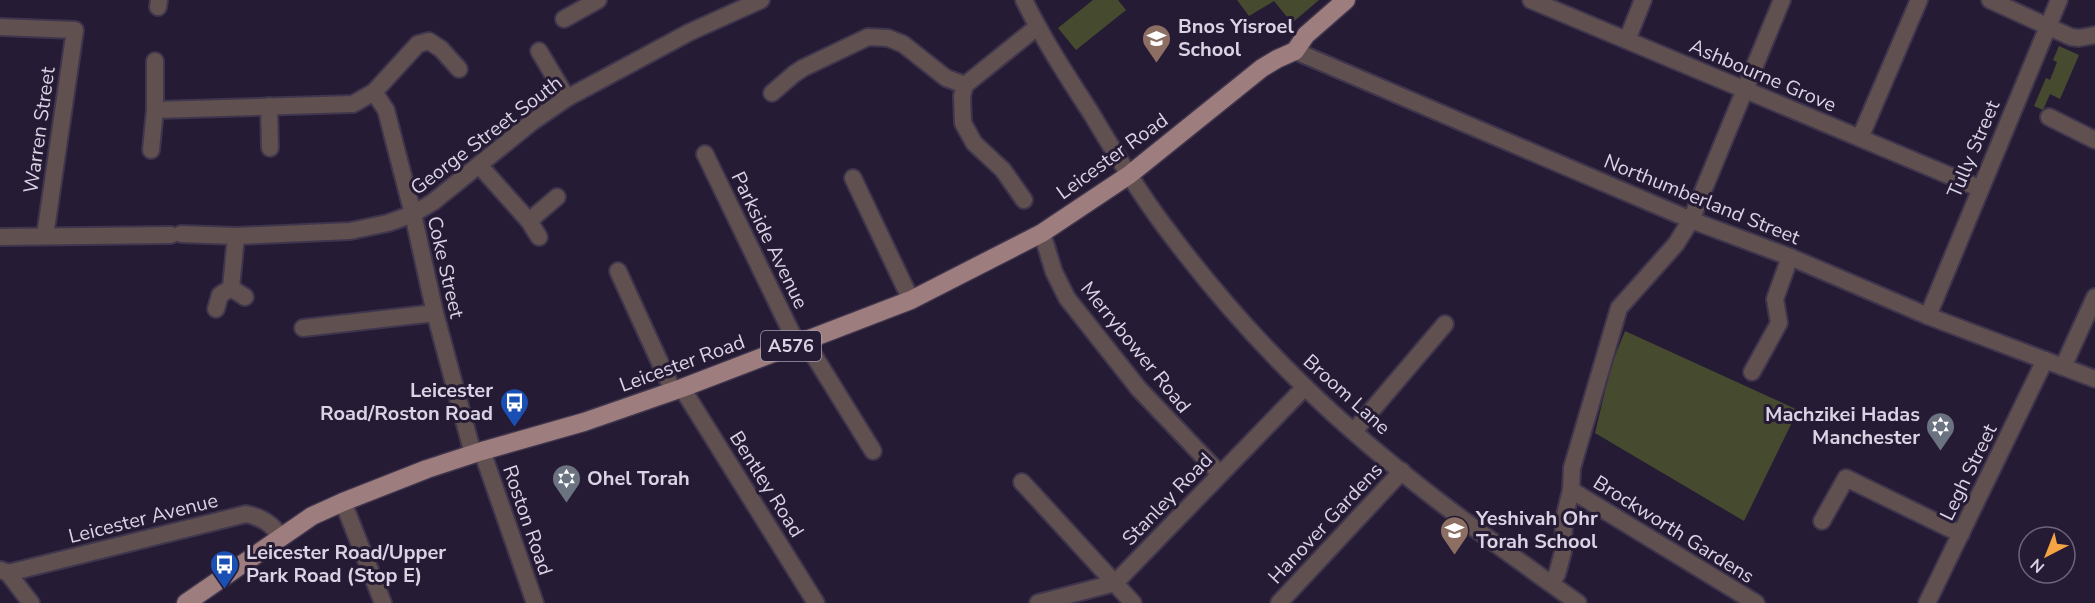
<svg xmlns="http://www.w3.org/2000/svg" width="2095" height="603" viewBox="0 0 2095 603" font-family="'Nunito Sans',sans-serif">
<rect width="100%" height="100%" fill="#261b34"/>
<g fill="#464b2f">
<path d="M1093 0H1118L1126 10 1076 50 1058 28Z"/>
<path d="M1237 0H1319L1292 23 1274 1 1249 16Z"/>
<path d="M2059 46 2079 55 2060 99 2050 94 2043 110 2034 106 2046 78 2050 80 2057 62 2053 60Z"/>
<path d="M1625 331 1798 410 1744 521 1595 433 1611 366Z"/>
</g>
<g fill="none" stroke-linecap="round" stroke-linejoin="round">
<defs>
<g id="minor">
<path d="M1024 0C1043 39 1067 76 1091 113 1113 150 1136 188 1162 223 1205 281 1253 337 1305 387 1388 468 1484 536 1578 603"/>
<path d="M1531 0 1979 188"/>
<path d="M1990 0 2071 37 2079 38 2095 35"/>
<path d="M158 7 159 0"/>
<path d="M564 19 598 0"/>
<path d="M0 27 75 30 45 236"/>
<path d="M1627 40 1643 0"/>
<path d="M539 51 567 98"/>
<path d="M1295 51 1691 220 1790 257 1928 316 2095 379"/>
<path d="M155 61V110L353 104 374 92 418 44 429 41 441 49 459 69"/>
<path d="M965 85 962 96 963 123 974 143 1003 170 1024 200"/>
<path d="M374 92 386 110 413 214 435 313 473 454"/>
<path d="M772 93 794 74 803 68 868 37 888 38 903 44 946 78 965 85 1037 27"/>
<path d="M269 106 270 148"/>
<path d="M2049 117 2095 140"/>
<path d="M1860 138 1919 0"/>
<path d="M151 150 155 110"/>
<path d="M705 154 797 344"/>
<path d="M480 166 529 221 557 197"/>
<path d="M853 178 911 300"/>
<path d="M529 221 539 237"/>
<path d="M1042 233 1054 272 1067 298 1139 389 1220 474"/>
<path d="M181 234 236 236 350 231 388 223 413 214 433 202 532 122 567 98 690 32 761 0"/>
<path d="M0 237 171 235"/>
<path d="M618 271 673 391"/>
<path d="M231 288 245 297"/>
<path d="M216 309 220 295 231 288 236 236"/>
<path d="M1928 316 2059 0"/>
<path d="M303 328 435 313"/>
<path d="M805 341 873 451"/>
<path d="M2063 367 2095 297"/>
<path d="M1752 372 1779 323 1775 299 1790 257"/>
<path d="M682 388 816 603"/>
<path d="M1354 431 1445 324"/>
<path d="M482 451 535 603"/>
<path d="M1022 482 1133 603"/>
<path d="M1571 490 1756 603"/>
<path d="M343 502 383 603"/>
<path d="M1822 521 1846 478 1961 534"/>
<path d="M1 570 8 573 31 603"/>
<path d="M8 573 246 514C261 517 273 524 280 537"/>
<path d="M1551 583 1557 574 1563 552 1564 519 1571 490 1572 468 1619 308 1676 244 1691 220 1782 0"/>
<path d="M1038 603 1115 583 1305 387"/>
<path d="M1279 603 1402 471"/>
<path d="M1927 603 2045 360"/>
</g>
<path id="major" d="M186 603 312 516 343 502 427 469 482 451 584 422 682 388 911 300 1042 233 1129 175 1262 68 1277 59 1295 51 1306 35 1346 0"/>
</defs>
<use href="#minor" stroke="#3f354d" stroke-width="20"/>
<use href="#major" stroke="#3f354d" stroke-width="21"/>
<use href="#minor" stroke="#605050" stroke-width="16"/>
<use href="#major" stroke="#9e7d7e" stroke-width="18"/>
</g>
<defs>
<symbol id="school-pin" viewBox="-11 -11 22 30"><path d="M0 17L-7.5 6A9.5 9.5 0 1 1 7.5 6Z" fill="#8d6e63" stroke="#261b34"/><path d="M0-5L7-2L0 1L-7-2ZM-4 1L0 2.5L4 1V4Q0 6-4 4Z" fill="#fff"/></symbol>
<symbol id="bus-pin" viewBox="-11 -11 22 30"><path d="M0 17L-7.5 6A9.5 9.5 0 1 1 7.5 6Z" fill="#1a4fb4" stroke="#261b34"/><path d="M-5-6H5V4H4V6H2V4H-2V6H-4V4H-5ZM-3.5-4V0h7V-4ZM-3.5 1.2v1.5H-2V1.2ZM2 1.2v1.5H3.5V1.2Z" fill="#fff"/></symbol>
<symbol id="synagogue-pin" viewBox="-11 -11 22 30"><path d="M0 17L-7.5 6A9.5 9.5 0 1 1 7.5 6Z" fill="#6b7280" stroke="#261b34"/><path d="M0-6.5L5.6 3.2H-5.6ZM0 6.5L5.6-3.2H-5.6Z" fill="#fff"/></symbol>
</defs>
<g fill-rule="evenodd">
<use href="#school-pin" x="1140" y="22" width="33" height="45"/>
<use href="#bus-pin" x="498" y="386" width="33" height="45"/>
<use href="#synagogue-pin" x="1924" y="410" width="33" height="45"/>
<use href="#synagogue-pin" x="550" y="462" width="33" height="45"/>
<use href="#school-pin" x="1438" y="514" width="33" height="45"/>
<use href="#bus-pin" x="208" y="548" width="33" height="45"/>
</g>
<g text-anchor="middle" stroke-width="6" stroke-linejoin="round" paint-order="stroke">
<rect fill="#261b34" stroke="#a49caf" stroke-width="1.5" x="761" y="331" width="60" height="30" rx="4.5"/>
<g font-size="18" font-weight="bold" fill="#dad3e4">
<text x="791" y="352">A576</text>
</g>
<g font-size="20" font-weight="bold" fill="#dad3e4" stroke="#261b34" text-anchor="start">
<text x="1178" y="33">Bnos Yisroel<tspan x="1178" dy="23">School</tspan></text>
<text x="493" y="397" text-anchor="end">Leicester<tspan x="493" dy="23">Road/Roston Road</tspan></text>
<text x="1920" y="421" text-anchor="end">Machzikei Hadas<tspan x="1920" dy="23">Manchester</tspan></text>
<text x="587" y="485">Ohel Torah</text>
<text x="1476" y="525">Yeshivah Ohr<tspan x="1476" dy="23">Torah School</tspan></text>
<text x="246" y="559">Leicester Road/Upper<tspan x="246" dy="23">Park Road (Stop E)</tspan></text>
</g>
<g font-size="20" fill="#dad3e4" stroke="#261b34">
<text transform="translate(1763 75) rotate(23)" y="7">Ashbourne Grove</text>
<text transform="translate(39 130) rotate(-82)" y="7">Warren Street</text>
<text transform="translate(486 135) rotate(-37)" y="7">George Street South</text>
<text transform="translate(1973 149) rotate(-67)" y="7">Tully Street</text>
<text transform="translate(1112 156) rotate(-36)" y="7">Leicester Road</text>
<text transform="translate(1702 199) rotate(22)" y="7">Northumberland Street</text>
<text transform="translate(770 240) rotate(64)" y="7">Parkside Avenue</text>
<text transform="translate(446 267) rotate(77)" y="7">Coke Street</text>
<text transform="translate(1136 347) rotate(51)" y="7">Merrybower Road</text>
<text transform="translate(682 363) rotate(-20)" y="7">Leicester Road</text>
<text transform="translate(1347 394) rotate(42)" y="7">Broom Lane</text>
<text transform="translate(1968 472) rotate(-64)" y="7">Legh Street</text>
<text transform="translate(767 484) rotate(58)" y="7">Bentley Road</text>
<text transform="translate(1167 499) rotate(-46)" y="7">Stanley Road</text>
<text transform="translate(143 518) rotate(-14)" y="7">Leicester Avenue</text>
<text transform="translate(528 520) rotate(71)" y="7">Roston Road</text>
<text transform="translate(1325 523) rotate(-47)" y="7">Hanover Gardens</text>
<text transform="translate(1674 529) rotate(32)" y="7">Brockworth Gardens</text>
</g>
</g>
<g transform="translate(2047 555) rotate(222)"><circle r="28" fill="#261b34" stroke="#6e657a" stroke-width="1.5"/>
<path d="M0-4.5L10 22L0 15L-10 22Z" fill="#f4a443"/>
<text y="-9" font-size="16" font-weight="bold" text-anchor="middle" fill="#dad3e4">N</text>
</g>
</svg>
